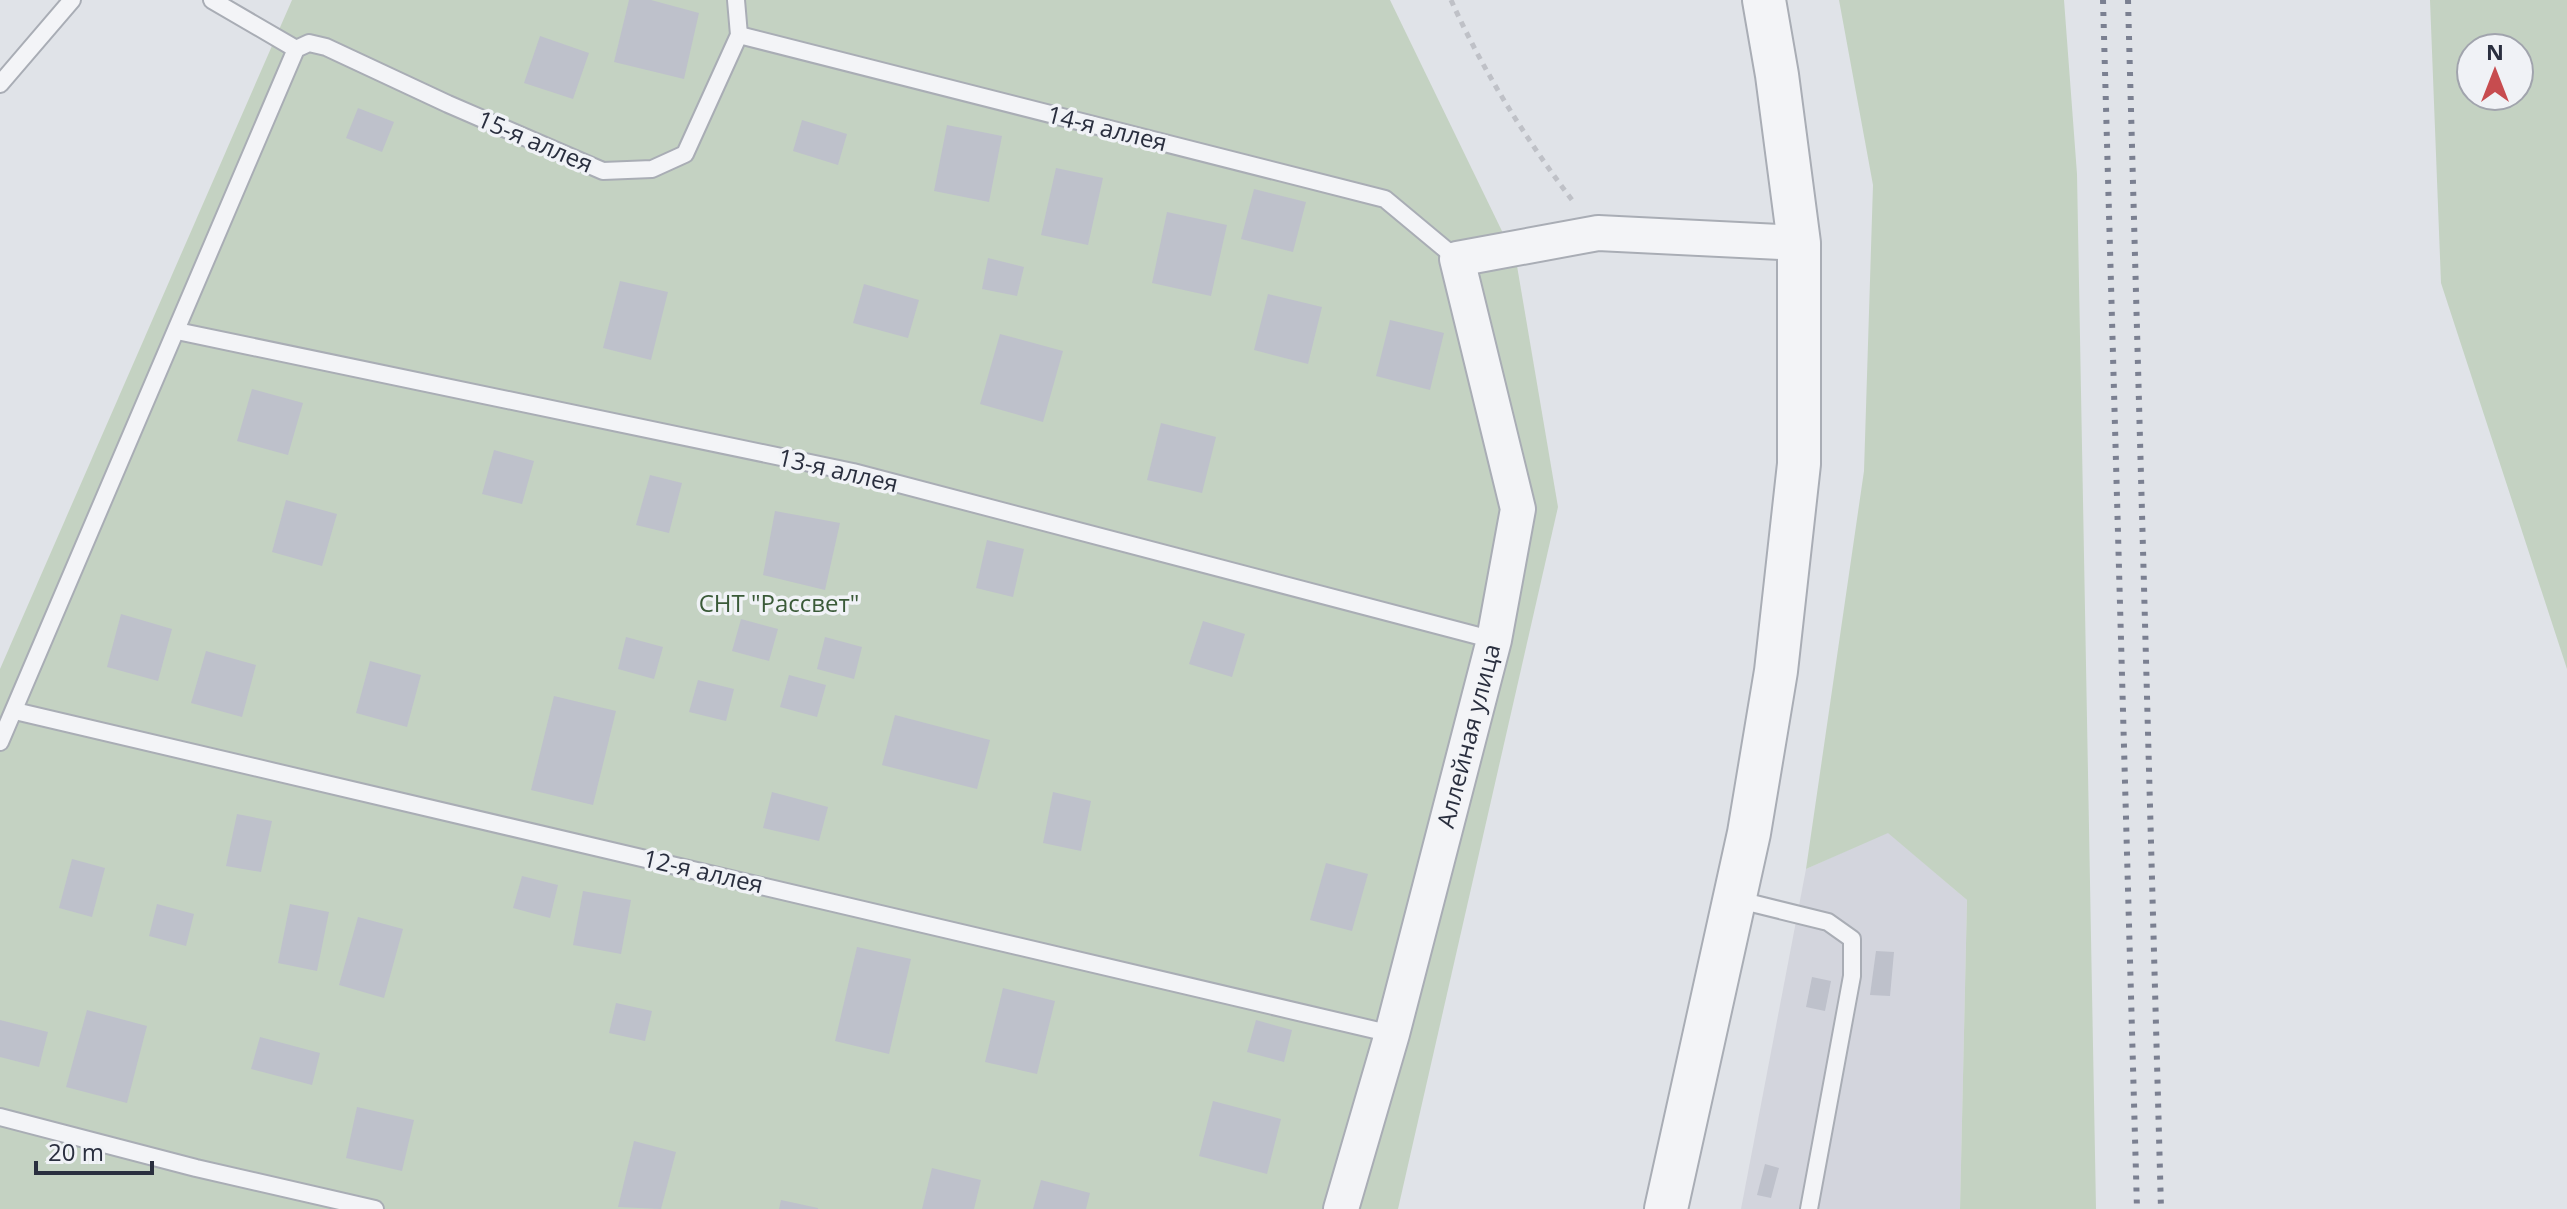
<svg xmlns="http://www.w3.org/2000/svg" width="2567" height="1209" viewBox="0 0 2567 1209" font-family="'Open Sans',sans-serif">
<rect width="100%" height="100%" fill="#e0e3e8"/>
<path fill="#d3d5dd" d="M1888 832 1967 900 1960 1209H1741L1806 869Z"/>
<g fill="#c4d2c2" fill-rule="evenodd">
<path d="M292 0H1390L1516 260 1558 507 1398 1209H0V669Z"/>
<path d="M1839 0H2064L2077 174 2096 1209H1960L1967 900 1888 833 1806 869 1864 471 1873 185Z"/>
<path d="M2430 0H2567V669L2441 283ZM2519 48V96H2471V48Z"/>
</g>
<g fill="#bec1cb">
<path d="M629 0H651L699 13 684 79 614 62Z"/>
<path d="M540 36 589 53 573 99 524 83Z"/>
<path d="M358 108 394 122 382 152 346 138Z"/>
<path d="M802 120 847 134 838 165 793 151Z"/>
<path d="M947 125 1002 136 989 202 934 191Z"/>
<path d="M1056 168 1103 178 1088 245 1041 235Z"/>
<path d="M1254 189 1306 202 1293 252 1241 239Z"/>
<path d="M1167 212 1227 225 1211 296 1152 283Z"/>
<path d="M988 258 1024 267 1017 296 982 289Z"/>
<path d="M620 281 668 292 651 360 603 348Z"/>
<path d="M864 284 919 300 908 338 853 323Z"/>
<path d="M1268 294 1322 307 1308 364 1254 350Z"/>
<path d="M1390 320 1444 333 1430 390 1376 376Z"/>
<path d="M1000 334 1063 351 1043 422 980 404Z"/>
<path d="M252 389 303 403 288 455 237 441Z"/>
<path d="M1161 423 1216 437 1202 493 1147 480Z"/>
<path d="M494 450 534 461 522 504 482 494Z"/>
<path d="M650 475 682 483 669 533 636 525Z"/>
<path d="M286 500 337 514 322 566 272 552Z"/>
<path d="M775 511 840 523 825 590 763 575Z"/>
<path d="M987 540 1024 549 1013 597 976 588Z"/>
<path d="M121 614 172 629 158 681 107 667Z"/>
<path d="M741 619 778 629 769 661 732 651Z"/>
<path d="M1203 621 1245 634 1232 677 1189 664Z"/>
<path d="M626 637 663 647 654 679 618 669Z"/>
<path d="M825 637 862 647 854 679 817 669Z"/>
<path d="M206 651 256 665 242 717 191 703Z"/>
<path d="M370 661 421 675 407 727 356 713Z"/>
<path d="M789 675 826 685 817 717 780 707Z"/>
<path d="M698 680 734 689 726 721 689 712Z"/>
<path d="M554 696 616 711 593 805 531 790Z"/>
<path d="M895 715 990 740 977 789 882 765Z"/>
<path d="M772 792 828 807 819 841 763 828Z"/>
<path d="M1053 792 1091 801 1081 851 1043 843Z"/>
<path d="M237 814 272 821 261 872 226 866Z"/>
<path d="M72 859 105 868 92 917 59 908Z"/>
<path d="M1326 863 1368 874 1352 931 1310 920Z"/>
<path d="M522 876 558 885 550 918 513 908Z"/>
<path d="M583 891 631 900 621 954 573 945Z"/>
<path d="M157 904 194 914 186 946 149 936Z"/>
<path d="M290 904 329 912 317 971 278 963Z"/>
<path d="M358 917 403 929 384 998 339 985Z"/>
<path d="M857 947 911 959 889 1054 835 1041Z"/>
<path d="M1876 951 1894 952 1890 996 1870 995Z"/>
<path d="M1812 977 1831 981 1825 1011 1806 1007Z"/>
<path d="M1003 988 1055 1001 1037 1074 985 1062Z"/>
<path d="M616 1003 652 1011 645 1041 609 1033Z"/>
<path d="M87 1010 147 1026 127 1103 66 1087Z"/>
<path d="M0 1020 48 1032 39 1067 0 1057Z"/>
<path d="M1256 1020 1292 1030 1284 1062 1247 1052Z"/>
<path d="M260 1037 320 1053 312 1085 251 1069Z"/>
<path d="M1213 1101 1281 1119 1267 1174 1199 1156Z"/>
<path d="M357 1107 414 1120 402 1171 346 1158Z"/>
<path d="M634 1141 676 1152 661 1209 618 1207Z"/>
<path d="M1765 1164 1779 1168 1771 1198 1757 1195Z"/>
<path d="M932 1168 981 1180 974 1209H922Z"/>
<path d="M1041 1180 1090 1193 1086 1209H1033Z"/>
<path d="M781 1200 818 1208V1209H779Z"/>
</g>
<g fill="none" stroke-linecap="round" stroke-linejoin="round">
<defs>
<g id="service">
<path d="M212 0 296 49"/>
<path d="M739 35 1385 199 1457 259"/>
<path d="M0 84 72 0"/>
<path d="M177 331 853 472 1494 640"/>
<path d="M15 711 1392 1034"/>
<path d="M0 742 296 49 309 43 326 47 448 104 603 171 652 169 685 154 739 35 736 0"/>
<path d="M1735 899 1828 922 1852 939V976L1809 1209"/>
<path d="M0 1117 196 1168 375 1209"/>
</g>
<g id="minor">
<path id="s1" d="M1341 1209 1392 1034 1494 640 1518 509 1457 259 1598 233 1799 243"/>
</g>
<path id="tertiary" d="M1666 1209 1749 833 1776 671 1799 464V243L1777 75 1764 0"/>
</defs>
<use href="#service" stroke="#a9adb5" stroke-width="20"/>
<use href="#minor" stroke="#a9adb5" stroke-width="38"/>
<use href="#tertiary" stroke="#a9adb5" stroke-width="46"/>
<path stroke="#bfc1c7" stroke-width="5" stroke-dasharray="6 6" stroke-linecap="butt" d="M1451 0C1483 71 1525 138 1572 200"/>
<use href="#service" stroke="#f3f4f7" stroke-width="16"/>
<use href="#minor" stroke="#f3f4f7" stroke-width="34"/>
<use href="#tertiary" stroke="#f3f4f7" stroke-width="42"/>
<g stroke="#7b8091" stroke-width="6" stroke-dasharray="4 8" stroke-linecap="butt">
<path d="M2103 0 2137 1209"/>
<path d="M2128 0 2161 1209"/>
</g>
</g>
<g text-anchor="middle" stroke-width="7" stroke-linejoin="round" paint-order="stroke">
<g font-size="24" fill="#2a2f3f" stroke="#f0f2f6">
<text transform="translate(1107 129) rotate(14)" y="8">14-я аллея</text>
<text transform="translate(535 142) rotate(23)" y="8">15-я аллея</text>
<text transform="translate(838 471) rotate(13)" y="8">13-я аллея</text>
<text dy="8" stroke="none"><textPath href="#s1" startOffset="490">Аллейная улица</textPath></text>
<text transform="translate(703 872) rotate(13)" y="8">12-я аллея</text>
</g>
<g font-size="24" fill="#3a5a38" stroke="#f0f2f6">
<text x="779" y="612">СНТ "Рассвет"</text>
</g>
</g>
<g transform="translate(2495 72)"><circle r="38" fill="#f0f2f6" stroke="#a1a4ad" stroke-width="2"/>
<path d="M0-6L14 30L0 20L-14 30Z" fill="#c74c4f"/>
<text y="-12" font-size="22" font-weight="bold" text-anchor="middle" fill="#2a2f3f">N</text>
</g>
<path d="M36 1161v12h116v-12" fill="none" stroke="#2a2f3f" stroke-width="4"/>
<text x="48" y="1161" font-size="24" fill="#2a2f3f" stroke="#f0f2f6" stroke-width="6" paint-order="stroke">20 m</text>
</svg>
